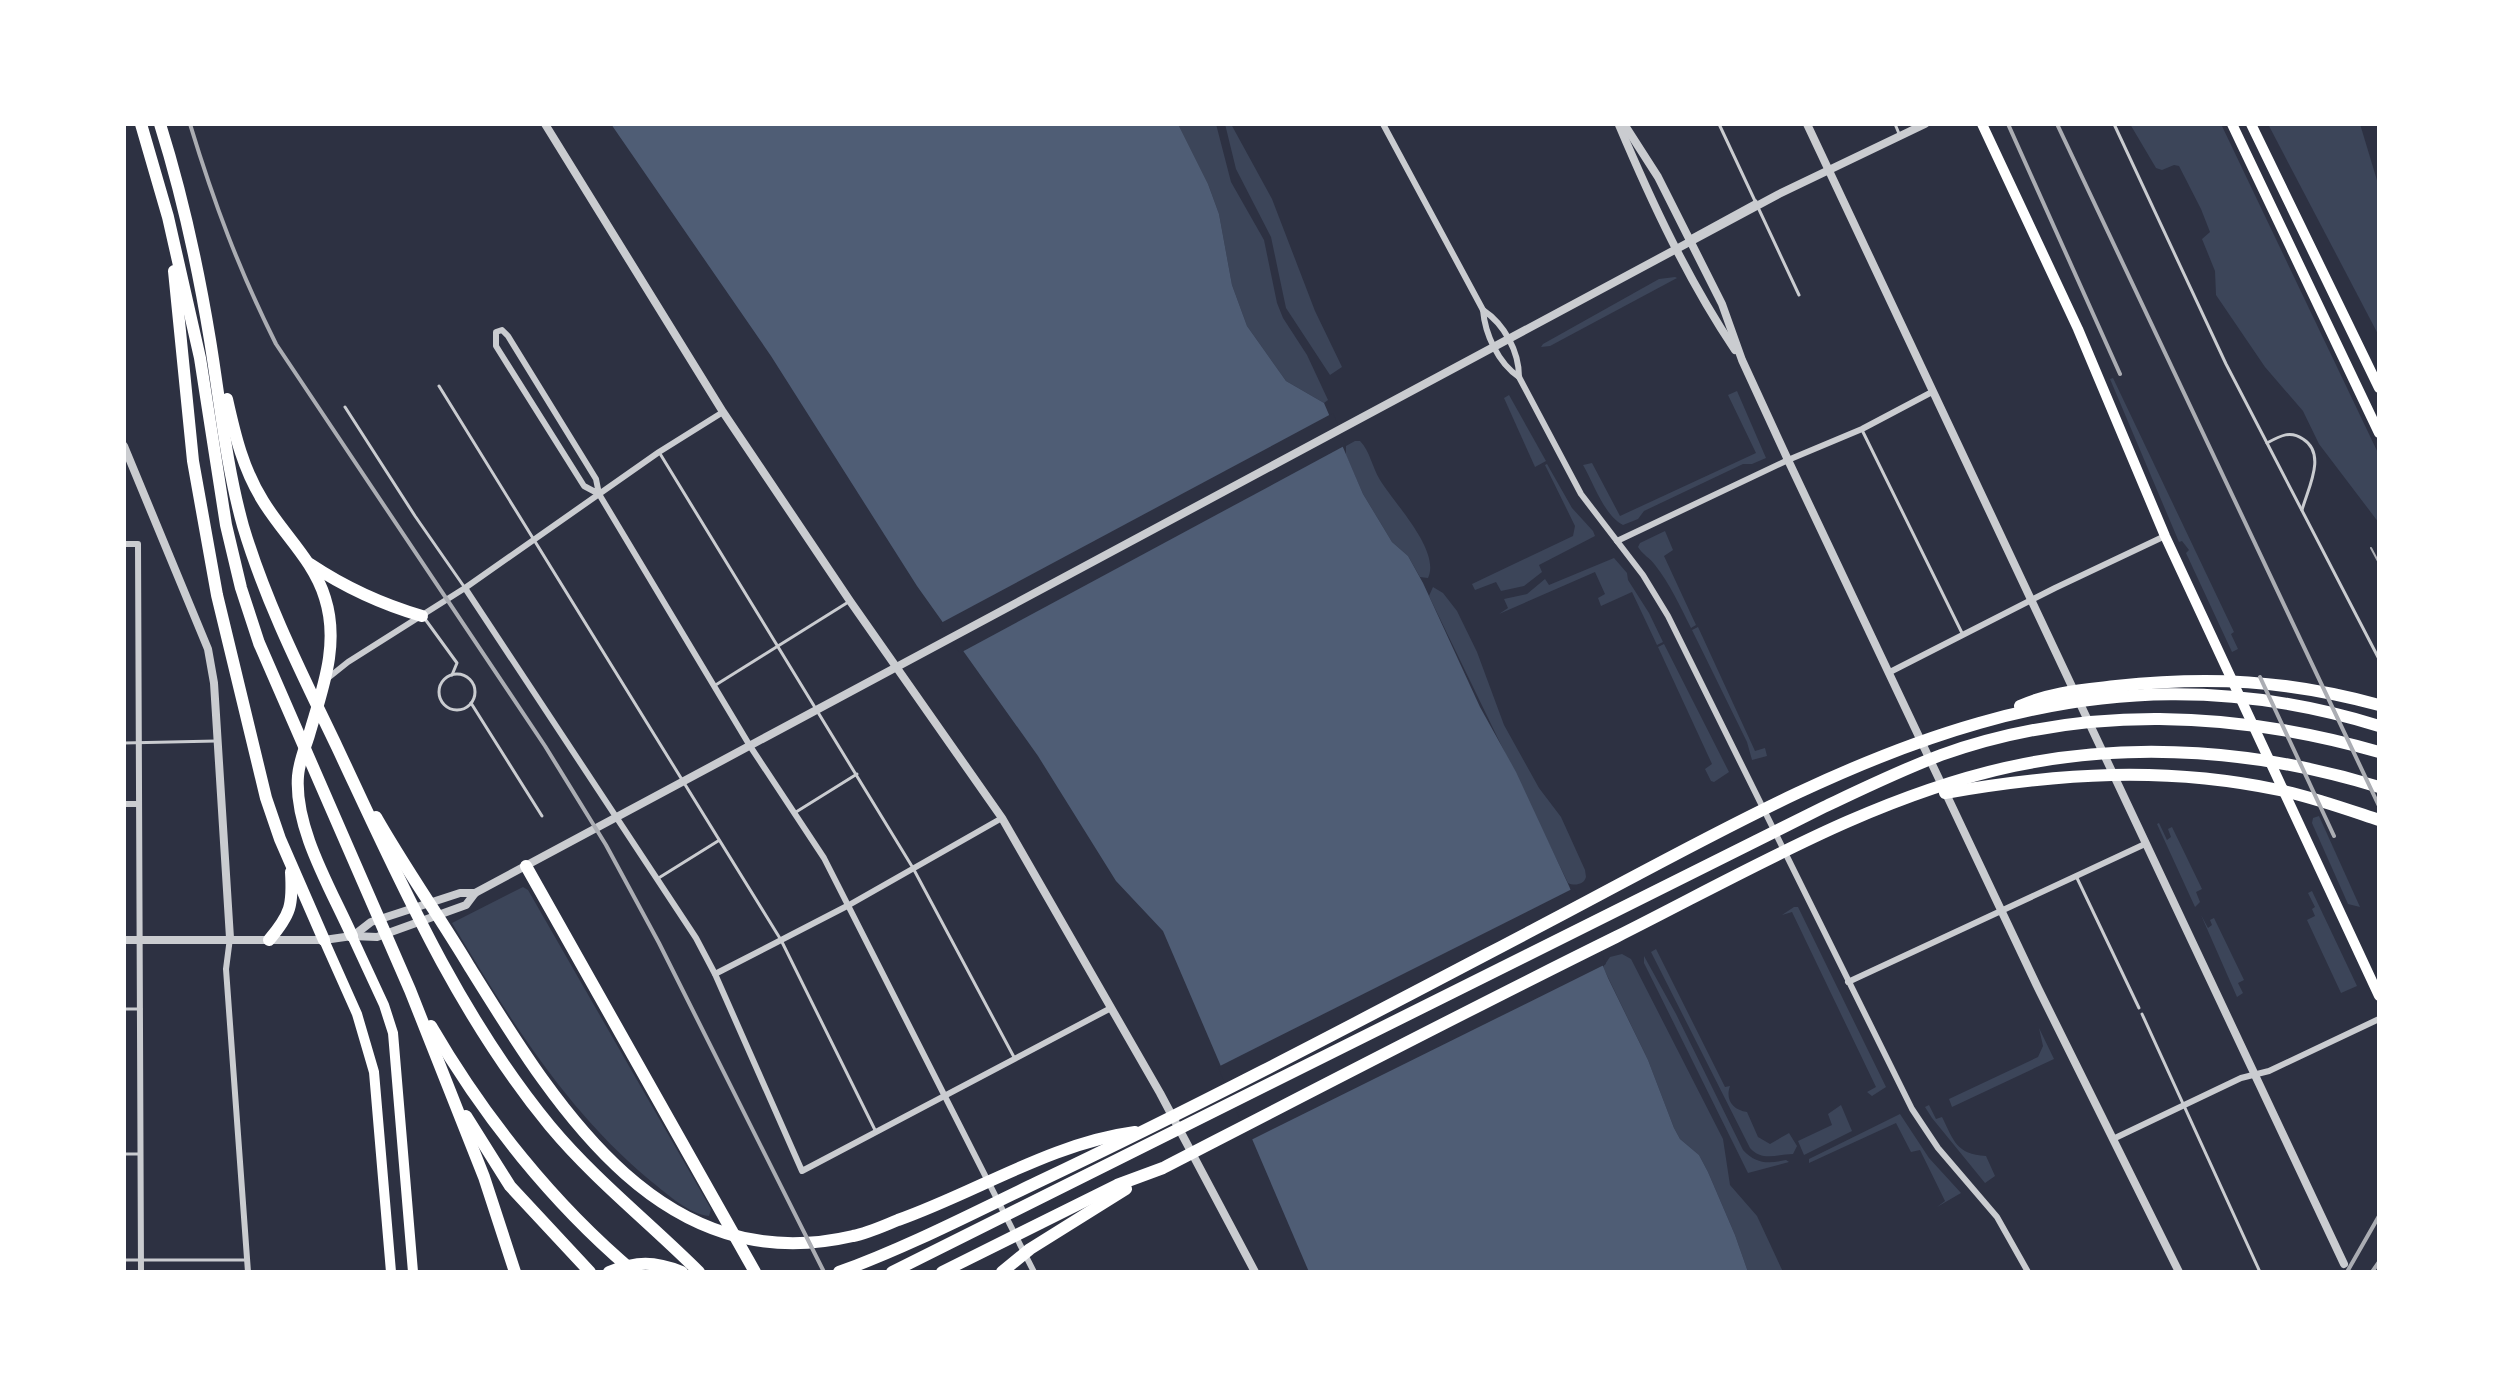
<svg xmlns="http://www.w3.org/2000/svg" width="2503" height="1396" viewBox="0 0 2503 1396" font-family="Figtree,sans-serif">
<rect width="100%" height="100%" fill="#2d3142"/>
<g fill="#3c4559">
<path d="M1178 124H1216L1231 182 1264 240 1277 303 1283 318 1307 355 1328 400 1324 403 1286 381 1247 326 1232 285 1219 214 1208 184Z"/>
<path d="M1225 124H1231L1272 199 1315 311 1342 367 1330 375 1286 308 1271 237 1236 169Z"/>
<path d="M2130 124H2221L2379 455V523L2319 444 2303 411 2265 367 2216 295 2215 271 2202 239 2210 232 2201 209 2179 166 2174 165 2162 170 2156 168Z"/>
<path d="M2268 124H2360L2379 187V336Z"/>
<path d="M1675 277 1677 278 1550 346 1541 347 1543 344 1659 279Z"/>
<path d="M2113 378 2234 632 2231 634 2238 649 2232 652 2186 553 2189 550 2182 541 2179 542 2110 379Z"/>
<path d="M1737 391 1766 458 1752 464H1743L1644 511 1638 519 1623 525C1604 515 1594 484 1583 465L1592 463 1620 516 1756 453 1728 395Z"/>
<path d="M1509 395 1546 461 1535 467 1504 398Z"/>
<path d="M1355 441H1360C1370 451 1372 467 1380 480 1394 503 1441 551 1428 578L1420 577 1408 556 1392 542 1363 494 1346 455V446Z"/>
<path d="M1547 464 1572 508 1593 531 1595 536 1539 565 1542 572 1524 586 1501 591 1496 582 1475 590 1472 584 1573 536 1575 526 1545 465Z"/>
<path d="M1665 531 1673 550 1664 556 1696 625 1691 628C1680 606 1670 584 1655 565 1650 558 1643 555 1638 547L1640 543Z"/>
<path d="M1614 558 1627 573 1628 580 1649 613 1663 642 1657 645 1632 592 1601 606 1598 598 1605 594 1595 572 1499 614 1508 608 1504 599 1527 594 1545 579 1549 585Z"/>
<path d="M1433 587 1443 593 1457 611 1477 652 1504 725 1539 788 1561 817 1585 870 1586 877C1584 885 1574 886 1568 883L1429 596Z"/>
<path d="M1698 627 1755 751 1765 748 1767 756 1752 760 1747 742 1692 630Z"/>
<path d="M1664 644 1729 772 1714 782 1711 781 1705 769 1712 764 1658 647Z"/>
<path d="M2319 816 2360 907 2348 904 2312 823 2313 818Z"/>
<path d="M2159 823 2167 840 2171 837 2168 829 2172 827 2202 889 2196 892 2200 902 2195 907 2157 824Z"/>
<path d="M523 887 528 890 711 1209 709 1216C689 1214 667 1194 652 1182 566 1111 509 1018 452 923Z"/>
<path d="M2312 891 2357 986 2341 993 2307 920 2315 916 2312 909 2315 907 2308 893Z"/>
<path d="M1794 907H1798L1886 1087 1872 1096 1867 1092 1876 1087 1792 912 1782 915Z"/>
<path d="M2201 915 2208 928 2212 925 2210 920 2214 918 2244 980 2238 983 2243 993 2237 997Z"/>
<path d="M1656 949 1725 1087 1730 1086C1725 1100 1733 1110 1747 1112L1758 1137 1770 1144 1789 1133 1797 1146 1793 1154C1778 1154 1762 1162 1750 1148L1651 952Z"/>
<path d="M1622 954 1631 959 1723 1139 1730 1185 1757 1216 1783 1272H1748L1735 1235 1708 1172 1699 1155 1680 1139 1674 1128 1648 1060 1603 967 1610 957Z"/>
<path d="M1644 956 1676 1014 1743 1150C1756 1164 1768 1164 1786 1160L1789 1162 1748 1173 1644 963Z"/>
<path d="M2039 1028 2054 1059 1952 1107 1949 1099 2038 1057 2043 1046Z"/>
<path d="M1841 1105 1852 1131 1804 1155 1798 1141 1832 1125 1828 1114Z"/>
<path d="M1929 1105 1936 1119 1942 1117C1954 1141 1956 1154 1986 1156L1995 1176 1985 1183 1932 1118 1925 1107Z"/>
<path d="M1900 1114 1929 1158 1961 1193 1937 1207 1945 1201 1920 1150 1911 1152 1896 1123 1809 1163V1159Z"/>
</g>
<path fill="#4f5d75" d="M611 124H1178L1208 184 1219 214 1232 285 1247 326 1286 381 1324 403 1363 494 1392 542 1408 556 1423 583 1480 707 1516 772 1569 886 1608 978 1648 1060 1674 1128 1680 1139 1699 1155 1708 1172 1735 1235 1748 1272H1309L1163 931 1116 881 1038 756 917 586 771 356Z"/>
<g fill="#2d3142">
<path d="M1333 413 1346 445 960 653 939 624Z"/>
<path d="M1574 888 1606 964 1249 1141 1218 1067Z"/>
</g>
<g fill="none" stroke-linecap="round" stroke-linejoin="round">
<g stroke="#caccd0" stroke-width="3">
<path d="M1719 124 1799 295"/>
<path d="M1895 124 1900 136"/>
<path d="M2114 124 2226 364 2379 659"/>
<path d="M1690 237 1756 201"/>
<path d="M439 386 781 940 876 1132"/>
<path d="M345 407 415 516 465 588"/>
<path d="M1863 432 1962 633"/>
<path d="M2267 443C2280 436 2290 430 2303 439 2327 454 2308 488 2302 510"/>
<path d="M659 452 913 868 1015 1059"/>
<path d="M425 619 457 663 452 675"/>
<circle cx="457" cy="692" r="18"/>
<path d="M714 686 850 601"/>
<path d="M471 703 542 816"/>
<path d="M124 743 216 741"/>
<path d="M796 812 857 774"/>
<path d="M2077 878 2139 1008"/>
<path d="M657 879 718 841"/>
<path d="M124 1009H141"/>
<path d="M2142 1014 2260 1272"/>
<path d="M124 1154H141"/>
<path d="M124 1260H248"/>
</g>
<g stroke="#caccd0" stroke-width="6">
<path d="M1383 124 1483 310C1485 334 1498 363 1519 377"/>
<path d="M1483 310C1504 324 1519 351 1519 377L1581 494 1643 575 1668 616 1912 1109 1938 1148 1997 1217 2028 1272"/>
<path d="M599 494 584 486 496 346V332L502 330 508 336 596 479 599 494 750 746 824 858 1034 1272"/>
<path d="M1617 541 1788 460 1862 429 1932 392"/>
<path d="M124 544H138L141 1272"/>
<path d="M465 588 696 938 715 974 802 1171 1111 1008"/>
<path d="M1890 672 2055 588 2165 536"/>
<path d="M328 678 348 662 465 588 659 452 723 412"/>
<path d="M124 804H139"/>
<path d="M230 938 226 969 248 1272"/>
<path d="M715 974 849 905 1002 818"/>
<path d="M1848 982 2145 844"/>
<path d="M2113 1139 2241 1078 2269 1071 2379 1019"/>
</g>
<g stroke="#caccd0" stroke-width="8">
<path d="M545 124 723 412 850 601 1002 818 1160 1093 1255 1272"/>
<path d="M1624 124 1658 177 1722 304 1742 360 1788 460 2038 988 2179 1272"/>
<path d="M1807 124 2344 1264"/>
<path d="M1619 125C1652 203 1688 280 1735 350"/>
<path d="M124 446 208 649 214 683 230 938"/>
<path d="M353 936 371 922 460 893H475"/>
<path d="M124 940H324L352 936 377 937 466 905 475 893 1779 194 1925 124"/>
</g>
<g stroke="#fff" stroke-width="10">
<path d="M1982 124 2078 329 2165 536 2379 996"/>
<path d="M2232 124 2379 433"/>
<path d="M2251 124 2379 388"/>
<path d="M352 936 384 1005 393 1033 413 1272"/>
<path d="M324 940 357 1014 374 1072 391 1272"/>
</g>
<g stroke="#fff" stroke-width="12">
<path d="M141 124 168 217 200 358 226 525 241 588 259 643 410 990 484 1177 515 1272"/>
<path d="M160 124C182 194 198 267 210 340 220 401 226 465 243 526 266 603 302 674 337 747 399 879 457 1013 550 1126 595 1180 650 1223 699 1272"/>
<path d="M174 271 193 461 217 595 266 798 280 839 324 940"/>
<path d="M227 399C235 435 243 469 263 501 283 534 314 561 325 598 340 645 322 690 309 735 305 748 299 762 298 776 294 828 331 889 352 936"/>
<path d="M310 564C346 588 381 604 422 616"/>
<path d="M2020 706C2051 692 2082 690 2116 686 2210 676 2287 680 2379 705"/>
<path d="M1945 793C2059 773 2164 766 2279 790 2313 797 2346 809 2379 820"/>
<path d="M376 817C405 868 439 916 469 966 556 1106 660 1281 853 1236 868 1233 883 1226 898 1220 977 1192 1052 1143 1135 1132"/>
<path d="M526 866 755 1272"/>
<path d="M269 940C291 914 293 905 291 872"/>
<path d="M431 1026C484 1117 553 1204 634 1272"/>
<path d="M466 1116 510 1186 590 1272"/>
<path d="M609 1272C637 1261 654 1261 682 1272"/>
<path d="M839 1272C908 1247 973 1213 1038 1182 1205 1103 1369 1016 1533 930 1811 785 2053 625 2379 726"/>
<path d="M892 1272 1824 807C1862 789 1901 770 1941 755 2084 704 2235 711 2379 752"/>
<path d="M942 1272 1117 1185 1163 1168C1314 1090 1464 1012 1616 937 1744 873 1873 796 2014 766 2135 740 2262 751 2379 787"/>
<path d="M1002 1272 1030 1249 1126 1189"/>
</g>
<path stroke="#abadb3" stroke-width="2" d="M2371 548 2379 563"/>
<g stroke="#abadb3" stroke-width="4">
<path d="M190 124C214 203 239 270 276 344L545 746 606 845 659 943 824 1272"/>
<path d="M2008 124 2120 374"/>
<path d="M2057 124 2379 806"/>
<path d="M2260 677 2334 836"/>
<path d="M2347 1272 2379 1216"/>
<path d="M2372 1272 2379 1262"/>
</g>
</g>
<rect width="2503" height="1396" fill="none" stroke="#ffffff" stroke-width="252"/>
</svg>
